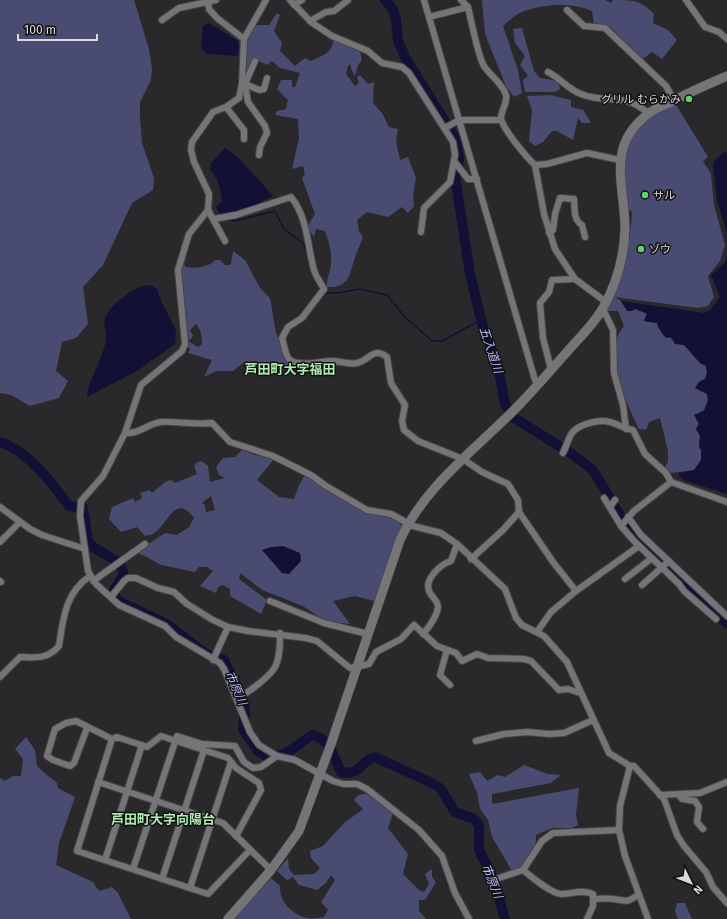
<svg xmlns="http://www.w3.org/2000/svg" width="727" height="919" viewBox="0 0 727 919" font-family="'Fira Sans','Noto Sans JP',sans-serif">
<rect width="100%" height="100%" fill="#29292b"/>
<g fill="#494c70" fill-rule="evenodd">
<path d="M0 0H134L149 49 152 69 151 80 140 102V117L142 143 154 178 153 190 132 203 103 265 83 287 88 324 76 338 62 342 56 371 68 381 59 398 30 406 11 395 0 393Z"/>
<path d="M482 0H605L611 3 613 0C633 0 641 0 654 14L653 23 668 30 677 40 662 59 652 52 643 59 610 27 594 24 592 11C571 2 545 4 524 11 516 14 509 21 503 26L518 70 522 93 514 97 506 86 485 34Z"/>
<path d="M277 13 280 15 274 31 282 43 280 51 295 66 305 58 311 61C325 54 332 54 334 37L359 48 362 60 358 65 355 76 352 71 350 64 348 66 346 74 355 86 359 83 357 77 360 75 368 84 374 82 373 103 382 113 389 127 398 129 396 141 400 160 408 157 416 178 413 195 414 206 408 213 402 207 388 217 367 212 357 220 359 231 363 237C361 243 358 249 356 255 349 273 351 288 327 287 326 279 330 273 331 265 332 254 329 241 325 231L316 229 314 237 307 227 315 214 302 178 305 174 303 166 292 169 299 138 298 119 275 115 277 111 286 109 288 100 277 89 281 80H292V87H295L300 73 280 68 272 61 267 65 253 58 246 76 247 34 252 25H269Z"/>
<path d="M522 28 534 71 540 78 558 81 560 89 555 92H525L523 80 528 76 520 65 525 56 515 43 513 29Z"/>
<path d="M550 95 571 100V107L583 110 591 123H582L578 118 573 140 557 131H552L543 142 535 146 529 141 532 110 527 96Z"/>
<path d="M675 103 708 157 703 161 711 174 714 205 725 245 720 261 708 276 714 297 708 306 698 308 614 297 621 301 627 311 635 309 647 314 644 321 657 323 658 328 674 341 684 345 700 363 706 366 707 373 705 379 699 382 695 388 707 394 708 400 696 429 700 435 699 447 701 450V460L694 470 671 473 664 468 668 462V451L660 418 649 422 646 430 639 429C626 402 602 352 624 326L618 311H606C622 279 630 248 632 212L629 210C623 177 619 141 649 119 657 113 667 108 675 103Z"/>
<path d="M233 251 245 260 260 288 270 298 276 333 286 357 290 363 287 369 267 373 262 366 243 363 233 371H216L204 377 212 360 188 353 190 349 186 347 188 341 198 347 202 344C202 336 201 330 196 324L190 330 193 336 190 340 188 338C182 312 178 284 183 258L186 259 184 264 186 267C195 269 210 267 215 260H220L225 265H229L231 264Z"/>
<path d="M242 450 255 455 274 459 257 480 279 497 294 499 299 485 305 475C321 486 338 498 356 505 372 512 390 513 403 526L374 601 355 596 333 601 350 624 325 621 303 606 262 590 240 573 239 579 267 600 261 614 230 596V589L223 585 218 587 216 593 200 586 213 571 207 567H199L195 572 161 565 143 555 135 553 165 533 177 535 189 527 194 518C175 492 168 525 154 533 152 535 148 535 145 536L137 527 121 532 109 519 112 507 133 498 135 502 142 498 140 493 150 490 152 493 165 482 171 480 175 483 197 474 194 466 197 462 202 461 208 466 210 482 225 478 219 475 216 467 223 458 235 457ZM211 496 215 510 206 512 205 505 202 503Z"/>
<path d="M26 737 35 750 37 766 42 771 57 783 58 788 75 797 59 843 56 865 93 882 99 891 112 887 118 893 131 919H0V778L5 781 13 776H21L23 759 15 749Z"/>
<path d="M524 765 548 774 561 775 551 783 492 794V804L579 788 576 815 578 825 572 828H552L536 835C537 851 527 865 512 871L492 837 488 820 480 809 477 793 469 774 480 772 487 781 498 775 505 777Z"/>
<path d="M369 793 393 813 388 828 408 854 403 874 420 891 424 892 429 884 425 874 432 869V877L436 882 425 900H419V911L426 919H232L271 878 280 886C279 902 292 914 307 918 312 919 319 918 324 917L328 910 321 902 335 880 331 875 326 883 317 890 299 885 293 877 287 880 277 871 288 858 289 869 294 875 314 874 320 868 311 858 310 851 323 846 344 823 363 809 354 800 358 795Z"/>
<path d="M677 903H685L692 919H678L675 911Z"/>
</g>
<g fill="#121035">
<path d="M209 23 238 41 239 49 237 56 207 54 201 48 203 26Z"/>
<path d="M225 148 238 157 273 196 263 201 259 205 220 216 216 206 222 202C220 189 219 179 210 170L211 163Z"/>
<path d="M725 151 727 153V234L717 200 713 165 714 161Z"/>
<path d="M727 256V494L683 480 678 473 694 470 701 460V450L699 447 700 436 696 429 699 424 694 415 705 410 708 400 707 394 695 388 699 382 705 379 707 373 706 366 700 363 684 345 675 344 671 337 666 338 661 332 657 323 644 321 647 313 635 309 632 311H627L621 301 704 313 710 310 720 297 711 275 725 262Z"/>
<path d="M147 285 153 286 157 289 162 303 176 330 175 344 137 371 87 397C88 379 105 356 106 338 107 329 101 322 107 314 114 302 133 288 147 285Z"/>
<path d="M283 546 300 553 301 561 289 574 282 573 262 550 271 547Z"/>
</g>
<g fill="none" stroke-linecap="round" stroke-linejoin="round">
<g stroke="#121035" stroke-width="1.5">
<path d="M228 219 234 221 275 211 284 229 304 244 308 258"/>
<path d="M316 281 320 290"/>
<path d="M325 293H338L360 289 387 295 405 317 432 341H442L481 320"/>
</g>
<g stroke="#121035" stroke-width="10">
<path d="M385 0 392 8 396 19 398 41 406 59 457 141 459 159 455 176 470 274 483 327 498 367 505 404 514 418 569 452 593 470 628 529 727 624"/>
<path d="M0 442C28 451 52 483 69 506L83 508 88 541 93 547 120 563 124 575 114 590 116 600 167 624 206 654 224 660 243 701 245 711 243 729 258 751 269 757 285 754 312 735C330 738 334 758 341 772 361 776 359 762 375 757L434 784 441 789 455 812 474 819 479 825V850L494 880 505 919"/>
</g>
<defs>
<g id="street">
<path d="M208 0 209 9 217 18 244 39"/>
<path d="M266 0 244 39 242 84 239 98 226 107 213 112 192 142 191 150 194 162 209 194 208 210 189 234 178 270 185 344 182 351 141 385 125 433 103 476 81 501 80 516 88 571 96 584 119 605 165 626 176 637 220 663 224 669 250 732 259 745 277 756 295 760 333 781 343 784H357L367 789 419 830 442 856 455 893 469 919"/>
<path d="M290 0 311 22 332 36 368 51 382 63 402 67 409 73 453 142 455 155 450 182 424 208 421 232"/>
<path d="M424 0 535 380 539 383"/>
<path d="M461 0 468 7C471 20 478 56 484 66 490 76 502 82 506 95 508 103 501 110 501 118 502 128 527 158 535 165L547 164 587 153 620 160"/>
<path d="M686 0 705 27 719 32 727 39"/>
<path d="M294 5 302 0"/>
<path d="M567 10 584 26 605 28 666 86 674 100"/>
<path d="M429 17 468 7"/>
<path d="M162 20 179 8 216 0"/>
<path d="M310 21 326 12 334 11 348 0"/>
<path d="M255 61 245 84 259 90 264 89 267 78"/>
<path d="M548 72C560 78 569 90 581 94 608 105 623 91 648 113"/>
<path d="M243 84H245L248 102 265 126 267 133 260 147 259 155"/>
<path d="M226 107 244 130V139"/>
<path d="M445 128 459 120H501"/>
<path d="M454 161 468 179H477"/>
<path d="M535 165 544 214 555 249 575 279 606 302"/>
<path d="M208 210 225 241"/>
<path d="M214 219 236 215 291 197C308 218 307 245 314 270 316 277 321 283 324 289L302 318 288 327 282 338C284 344 285 354 289 359 297 368 322 361 332 361 340 361 349 365 357 363 369 361 373 346 387 357L391 383 405 405 402 421 404 430 418 441 463 459 482 472 508 484 518 500 519 512 553 562 576 591"/>
<path d="M549 233 553 230 555 214 560 198 574 199C575 208 573 220 582 225L585 237"/>
<path d="M603 309 613 330 614 373 623 405 626 429"/>
<path d="M551 369 543 338 540 303 549 292 552 280 575 279"/>
<path d="M125 433C138 435 149 423 161 422 177 421 194 425 212 423L230 442 273 456 311 475 326 486 367 510 391 514 413 526 441 533 457 544 505 589 516 618 522 625 544 636 567 662 609 753 630 766H634L664 799 677 835 684 846 706 872 713 887 727 903"/>
<path d="M563 453C566 447 568 439 572 433 579 424 599 419 610 422 618 424 624 429 633 430L645 454 666 473 671 482 727 502"/>
<path d="M604 498 621 526 635 542 679 584 684 591 716 619"/>
<path d="M0 507 30 529 42 535 85 549"/>
<path d="M610 507 615 500"/>
<path d="M628 517 641 535 727 616"/>
<path d="M621 526 634 511 671 482"/>
<path d="M0 542 20 522"/>
<path d="M471 559 503 530 519 512"/>
<path d="M625 579 652 558"/>
<path d="M0 581 1 582"/>
<path d="M93 581 145 544"/>
<path d="M642 585 669 561"/>
<path d="M111 597 124 581 128 578H136L158 588 174 592 187 604 213 620 228 627 248 631 306 638 317 641 350 668 369 664 376 652 401 639 414 625 437 646 456 653 462 661 477 654 488 658 524 659 531 661 559 690 568 689 580 693"/>
<path d="M270 601 324 623 368 634"/>
<path d="M537 632 551 612 576 591 639 546"/>
<path d="M423 634C429 627 437 617 438 607 438 600 431 597 429 591 424 579 441 564 451 561L457 544"/>
<path d="M447 650 440 675 450 685"/>
<path d="M213 660 228 627"/>
<path d="M0 677 20 657C36 658 48 659 59 646 63 619 65 593 90 576"/>
<path d="M237 699C247 693 270 677 275 667 280 658 280 644 280 633"/>
<path d="M87 728 74 763 70 766 53 760 47 756 55 729 66 723 76 721 112 739"/>
<path d="M476 741 504 734 527 732 549 734 564 733 593 720"/>
<path d="M630 766 620 806 619 830 625 856 648 919"/>
<path d="M98 782 223 823 271 870"/>
<path d="M660 795 700 793 727 782"/>
<path d="M679 795 682 799 695 801 699 807 697 822 703 829"/>
<path d="M236 836 261 790 259 783 236 768 228 758 161 736 147 747 117 737 112 739 77 851 208 894 250 850"/>
<path d="M105 860 142 745"/>
<path d="M133 869 177 736 202 744 235 746 244 762 253 768 261 767 277 756"/>
<path d="M523 870C532 877 550 893 561 894 571 894 583 889 593 894V906L587 919"/>
<path d="M162 879 204 750"/>
<path d="M496 879 523 870 542 841 553 833 619 830"/>
<path d="M190 888 231 762"/>
<path d="M594 899C600 899 607 898 614 899 627 901 626 903 638 895"/>
</g>
<path id="secondary" d="M228 919 271 870 299 831 331 744 400 540C423 490 468 455 507 417 528 397 547 374 567 352 579 338 594 324 603 308 617 283 624 257 625 229 625 185 605 147 648 114 654 109 662 106 669 103 688 93 708 84 727 76"/>
</defs>
<use href="#street" stroke="#464648" stroke-width="8"/>
<use href="#secondary" stroke="#464648" stroke-width="10"/>
<use href="#street" stroke="#757578" stroke-width="6"/>
<use href="#secondary" stroke="#757578" stroke-width="9"/>
</g>
<g fill="#5dd56c" stroke="#121213" stroke-width="1.5">
<circle cx="689" cy="99" r="4"/>
<circle cx="645" cy="195" r="4"/>
<circle cx="641" cy="249" r="4"/>
</g>
<g text-anchor="middle" stroke-width="3" stroke-linejoin="round" paint-order="stroke">
<g font-size="11" fill="#dadadb" stroke="#121213" text-anchor="start">
<text x="681" y="103" text-anchor="end">グリル むらかみ</text>
<text x="653" y="199">サル</text>
<text x="649" y="253">ゾウ</text>
</g>
<g font-size="12" font-style="italic" fill="#b4b9ff" stroke="#121213">
<text transform="translate(491 350) rotate(71)" y="4">五入道川</text>
<text transform="translate(236 688) rotate(67)" y="4">市原川</text>
<text transform="translate(492 881) rotate(69)" y="4">市原川</text>
</g>
<g font-size="13" font-weight="bold" fill="#aeebb1" stroke="#121213">
<text x="290" y="374">芦田町大字福田</text>
<text x="163" y="824">芦田町大字向陽台</text>
</g>
</g>
<g transform="translate(691 883) rotate(133)" stroke="#121213" stroke-width="3" paint-order="stroke">
<path d="M0-3L7 15L0 10L-7 15Z" fill="#dadadb"/>
<text y="-6" font-size="11" font-weight="bold" text-anchor="middle" fill="#dadadb">N</text>
</g>
<path d="M18 34v6h79v-6" fill="none" stroke="#dadadb" stroke-width="2"/>
<text x="24" y="34" font-size="12" fill="#dadadb" stroke="#121213" stroke-width="3" paint-order="stroke">100 m</text>
</svg>
